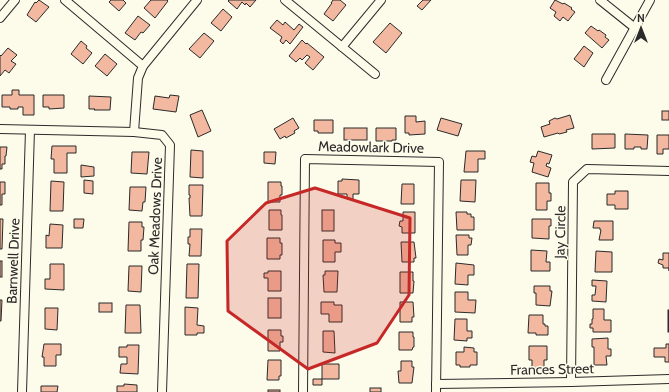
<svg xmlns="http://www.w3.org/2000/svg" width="669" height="392" viewBox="0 0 669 392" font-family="Cabin,sans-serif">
<rect width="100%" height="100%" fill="#fdfbea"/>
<g fill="#f2b8a0" stroke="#2b2b2b">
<path d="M39 0 49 7 36 22 27 15 35 2 36 3Z"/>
<path d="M111 0H123L126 3 119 11 109 2Z"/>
<path d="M151 0H167L168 1 155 18 144 8Z"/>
<path d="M229 0H256L250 7 246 3 245 5 242 2 237 9 228 1Z"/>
<path d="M333 0H340L346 5 333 21 324 14 332 3H331Z"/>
<path d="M423 0H431L422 10 417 6Z"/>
<path d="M555 0 563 4 564 3 572 8 571 9 575 12 568 21 563 17 560 21 554 16 556 12 550 8Z"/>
<path d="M223 9 232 17 221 31 211 23Z"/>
<path d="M138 16 150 25 143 33 141 32 135 40 125 33Z"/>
<path d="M277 20 283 25 285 22 294 30 299 24 303 27 290 44 286 40 283 44 280 41 282 37 270 28Z"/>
<path d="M390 23 402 33 386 53 373 42Z"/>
<path d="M591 26 598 31 599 30 606 35 605 37 609 40 602 48 585 33Z"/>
<path d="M204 33 214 41 200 58 189 49Z"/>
<path d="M302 40 306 44 307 43 324 57 313 70 305 63 310 57 307 55 302 60 300 58 296 62 289 56Z"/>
<path d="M81 41 87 46 86 48 92 53 83 64 71 54Z"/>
<path d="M584 46 593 53 584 67 574 59Z"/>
<path d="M8 48 17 55 11 61 16 64 9 73 5 70 0 76V55L1 56Z"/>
<path d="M105 54 117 64 107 76 95 66Z"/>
<path d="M12 90H19V95H34V115H23V107H18V109H10V107H2V95H12Z"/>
<path d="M43 95H64V108L49 109V107H43Z"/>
<path d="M170 95 179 96 176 112 153 109 155 96 169 98Z"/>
<path d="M89 96 111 97 110 110H94L95 109H89Z"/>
<path d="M202 110 211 131 198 137 190 115Z"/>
<rect x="662" y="111" width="7" height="9"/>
<path d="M570 115 574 128 566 130 567 132 559 134 558 133 544 137 541 127 550 124 549 121 555 118 557 119Z"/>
<path d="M405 116H416V122L425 121V134L409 135V133H405Z"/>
<path d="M293 118 299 128 294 131 295 133 286 138 285 136 280 139 274 129Z"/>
<path d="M441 118 462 124 458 136 437 130Z"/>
<path d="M314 120H333V133H318V131H314Z"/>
<rect x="344" y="128" width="23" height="12"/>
<path d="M376 128H396V140H392V141H376Z"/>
<path d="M592 134H615V148L592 149Z"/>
<path d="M625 134 648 135 647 149H641V147H634V149H625Z"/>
<path d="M657 135H669V149H663V154H657Z"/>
<path d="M52 146H76V153H67V173H54V159H51Z"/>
<path d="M0 147H7L6 156H5V164H2V169H0Z"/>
<path d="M191 150 203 151V178L190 177Z"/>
<path d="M466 151H485V159H478V172H464Z"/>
<path d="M538 151 552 155 549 164 547 163 546 166 551 168 548 177 532 172 534 163 530 162 532 156 536 157Z"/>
<path d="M132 152H149L147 174 131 173Z"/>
<path d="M264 152H276L275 164 264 163Z"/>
<path d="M81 165 94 167V176L81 177Z"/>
<path d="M342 179 359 180V194H353V199H347V194H338V181H342Z"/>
<path d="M84 180 93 181V194L84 193Z"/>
<path d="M461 180H476L475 202 460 201Z"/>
<path d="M51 181 64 182 63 211H50Z"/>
<path d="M0 182H5V194H2V205H0Z"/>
<path d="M268 182H281V186H282V195H280V202H268Z"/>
<path d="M536 183H549V193H551V201H547V210H536Z"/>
<path d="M402 184H414V204H401Z"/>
<path d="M189 185H203L202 216H190L189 198H190V195H189Z"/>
<path d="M130 187H146L145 202H143L142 211 129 210Z"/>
<path d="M615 191H628V209H615V205H607V194H615Z"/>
<path d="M269 210H281V215H282V230H269Z"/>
<rect x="322" y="210" width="12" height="21"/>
<path d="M403 212H415V233H402V227L399 226 400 221H403Z"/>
<path d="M456 212H467V214H471V217H474V230H457Z"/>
<path d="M0 219H3L2 249H0Z"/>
<path d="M74 219H84L83 228H74Z"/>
<path d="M532 219H551V226H549V239L532 238Z"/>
<path d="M594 221H613V240H599L601 230H600V228H593Z"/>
<path d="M129 222H142V227H144L143 240H141V251H128Z"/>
<path d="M50 224 63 225 62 248H46V235L49 236Z"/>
<path d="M190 229H202L201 256H189L190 244H188V237H190Z"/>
<path d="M456 235H469V238H472L471 245H468V255H457Z"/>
<path d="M267 238H280V243H282V255H280V259H267Z"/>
<path d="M323 240H335V243H341V252H335V262H323Z"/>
<path d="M401 242H414L416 258H414V262H402Z"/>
<path d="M531 250 547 251 546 262H550V271H531Z"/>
<path d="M596 251 612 252V272H595Z"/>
<path d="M663 253H669V271V268H663V265L658 263 659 259 663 260Z"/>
<rect x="0" y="261" width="2" height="16"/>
<path d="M456 263 474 265V275H468V285L455 284Z"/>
<path d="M50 264H64V290L45 289V279H50Z"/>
<path d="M187 264H199L198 298H186Z"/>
<path d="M129 266H142L141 292 128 291Z"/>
<path d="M268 271H281V291H268V278H264V273H268Z"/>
<path d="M325 271H338L337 292H324L323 275H325Z"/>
<path d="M400 272H413V281H414L413 293H400Z"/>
<path d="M592 280 607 281 606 302 592 301V295H595L596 286H592Z"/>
<path d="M534 286H550V291H552L550 306 536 305V293H534Z"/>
<path d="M455 292H468V300H476L475 313 455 312Z"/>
<rect x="268" y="298" width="13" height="20"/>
<path d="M0 300H2L1 321H0Z"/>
<path d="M321 302H334V305H342V322H329V314H321Z"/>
<path d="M400 302H413L414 317H412V322H400Z"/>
<rect x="99" y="303" width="13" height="9"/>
<path d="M126 305H140L141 333H125Z"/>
<path d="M185 307 198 308 197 325 204 326V333H197V335H185Z"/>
<path d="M45 308H58L57 330 45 329Z"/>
<path d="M593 309H604V320H611V332H593V328H590V324H592V319H593Z"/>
<rect x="668" y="310" width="1" height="22"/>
<path d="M529 315H543V324H545V326H548V335H536V333H528Z"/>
<path d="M455 319H467V331H472V338H467V341L454 340Z"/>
<path d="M268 330H281V336H283V342H280V351H268Z"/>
<path d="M323 331H334L335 353 323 352Z"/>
<path d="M399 332H413V337H414V347H413L412 350H399Z"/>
<path d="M608 338V349H611V356H606L607 365H594V347H592V339Z"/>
<path d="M44 344H61V355H56V366H44V357H42Z"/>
<path d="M666 344H669V362H665V357H654V348H666Z"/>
<path d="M127 345H139L138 374 120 373 121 364H127V357H119V347H127Z"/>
<path d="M529 346H547V360H544V368H532V360H529Z"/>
<path d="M464 347 474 348V352H477V365H470V367H460V365H456V352H464Z"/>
<path d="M268 360H281V376H279V380H267Z"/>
<path d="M401 361H412V367H414L412 383H399L398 371H401Z"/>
<path d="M322 364H339V379H322V385H313V379H322Z"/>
<path d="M124 384 137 385V392H117V386H124Z"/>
<path d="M41 386H58L57 392H41Z"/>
<rect x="370" y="388" width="11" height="4"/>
<rect x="268" y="390" width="12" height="2"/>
</g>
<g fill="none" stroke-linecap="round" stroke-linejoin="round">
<defs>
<g id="street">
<path d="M65 0 143 66"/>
<path d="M285 0 375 74"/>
<path d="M600 0 635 28"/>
<path d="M0 18 15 0"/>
<path d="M342 47 381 0"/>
<path d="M606 80 650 0"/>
<path d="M0 129 134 132 162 135 170 145 162 392"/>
<path d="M134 132 138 78 143 66 197 0"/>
<path d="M571 382 573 182 587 169 669 171"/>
<path d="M436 384 571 382 669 379"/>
<path d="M22 392 30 130"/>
<path d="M303 392 305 159 439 162 436 392"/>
</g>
</defs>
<use href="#street" stroke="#2b2b2b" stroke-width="10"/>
<use href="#street" stroke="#fdfbea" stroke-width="8"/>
</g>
<path fill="#c62828" fill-opacity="0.2" stroke="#c62828" stroke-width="3" stroke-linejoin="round" d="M315 188 410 218 409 295 377 343 308 369 228 311 227 241 266 203Z"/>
<g text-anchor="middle" stroke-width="3" stroke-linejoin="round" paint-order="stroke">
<g font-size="14" fill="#2b2b2b" stroke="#fdfbea">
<text transform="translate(371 147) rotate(1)" y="5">Meadowlark Drive</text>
<text transform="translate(155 216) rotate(-88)" y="5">Oak Meadows Drive</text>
<text transform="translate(560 232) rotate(-89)" y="5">Jay Circle</text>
<text transform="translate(13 261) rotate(-88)" y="5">Barnwell Drive</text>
<text transform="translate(552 369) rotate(-1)" y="5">Frances Street</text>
</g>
</g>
<g transform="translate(641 28)" stroke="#fdfbea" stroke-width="3" paint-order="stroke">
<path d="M0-3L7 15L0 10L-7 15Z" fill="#2b2b2b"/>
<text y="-6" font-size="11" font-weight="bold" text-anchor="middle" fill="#2b2b2b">N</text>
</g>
</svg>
